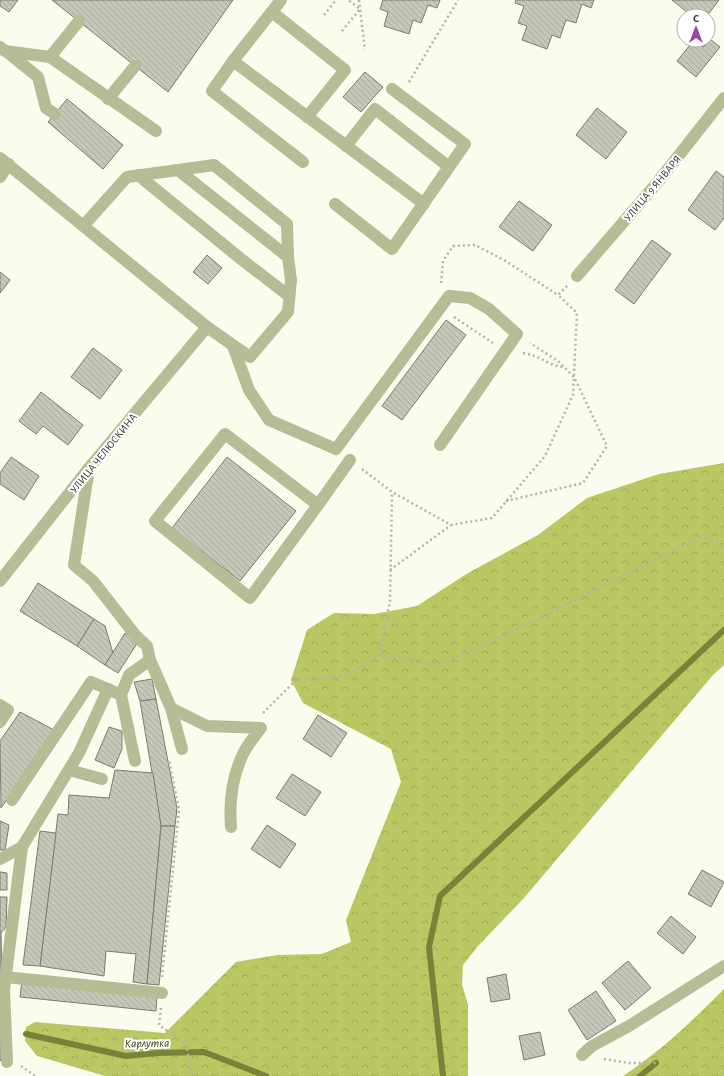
<svg xmlns="http://www.w3.org/2000/svg" width="724" height="1076" viewBox="0 0 724 1076" font-family="'Alegreya Sans',sans-serif">
<defs>
<pattern id="forest-crowns" width="20" height="18" patternUnits="userSpaceOnUse"><rect width="20" height="18" fill="#bac763"/><path d="M2 6a3 3 0 1 1 6 0M12 15a3 3 0 1 1 6 0" fill="none" stroke="#a0ab56"/></pattern>
<pattern id="building-back-hatch" width="6" height="6" patternUnits="userSpaceOnUse"><rect width="6" height="6" fill="#c5c7b9"/><path d="M-1 5l2 2M0 0l6 6M5-1l2 2" fill="none" stroke="#aaab9f"/></pattern>
</defs>
<rect width="100%" height="100%" fill="#fafdee"/>
<g fill="url(#forest-crowns)">
<path d="M724 463V665L713 675 524 898 478 946 463 965 462 984 468 1005V1076H105L37 1056 25 1041 26 1027 35 1022 165 1033 236 962 277 955 322 954 351 942 346 920 401 782 391 749 303 703 291 680 307 630 334 613 374 614 417 606 468 573 538 535 587 498 659 474Z"/>
<path d="M724 989V1076H623C662 1050 691 1022 724 989Z"/>
</g>
<g fill="none" stroke-linecap="round" stroke-linejoin="round">
<g stroke="#798239" stroke-width="6">
<path d="M26 1034 126 1056 158 1053 204 1052 266 1076"/>
<path d="M443 1076 429 947 440 896 724 630"/>
<path d="M640 1076 656 1063"/>
</g>
</g>
<g fill="url(#building-back-hatch)" stroke="#797c6e">
<path d="M0 0H18L9 12 0 6Z"/>
<path d="M52 0H233L168 92Z"/>
<path d="M383 0H440L437 8 428 5 421 23 413 20 409 34 384 26 388 12 380 9Z"/>
<path d="M516 0H594L591 8 582 4 576 23 566 20 560 38 552 35 547 49 522 40 527 26 518 23 524 6 515 3Z"/>
<path d="M672 0H719L707 16H692Z"/>
<path d="M710 39 720 47 696 77 677 61 694 40 704 47Z"/>
<path d="M365 72 383 87 361 112 343 97Z"/>
<path d="M67 99 123 145 103 169 48 122Z"/>
<path d="M597 108 627 132 606 159 576 135Z"/>
<path d="M716 171 724 177V218L715 230 688 210Z"/>
<path d="M519 201 552 225 533 251 499 227Z"/>
<path d="M652 240 671 254 634 304 615 290Z"/>
<path d="M207 255 222 268 208 284 193 272Z"/>
<path d="M0 272 10 280 0 293Z"/>
<path d="M446 320 466 335 402 420 382 406Z"/>
<path d="M93 348 122 370 100 399 71 377Z"/>
<path d="M41 392 83 425 68 445 43 426 36 434 19 421Z"/>
<path d="M11 457 39 476 24 500 0 484V473Z"/>
<path d="M227 457 296 511 240 581 172 528Z"/>
<path d="M38 583 94 619 77 646 20 611Z"/>
<path d="M94 619 105 626 113 653 105 665 77 646Z"/>
<path d="M125 633 138 642 118 673 105 665Z"/>
<path d="M152 679 156 699 140 701 134 682Z"/>
<path d="M156 699 177 808 175 826H161L140 701Z"/>
<path d="M20 712 54 730 1 808 0 741Z"/>
<path d="M318 715 347 733 331 757 303 739Z"/>
<path d="M109 727 122 731V749L114 768 95 760Z"/>
<path d="M115 770 153 773 161 826 147 984 133 982 136 954 106 951 104 976 40 966 58 814 68 815 69 795 109 798Z"/>
<path d="M292 774 321 792 305 816 276 798Z"/>
<path d="M0 821 9 825 5 850H0Z"/>
<path d="M267 825 296 844 280 868 251 849Z"/>
<path d="M161 826H175L159 985 147 984Z"/>
<path d="M40 831 56 833 40 966 23 965Z"/>
<path d="M702 870 724 882 711 907 688 894Z"/>
<path d="M0 872 7 873V890H0Z"/>
<path d="M0 897H7L6 927 1 933 4 1057 0 1061Z"/>
<path d="M671 916 696 937 683 954 657 933Z"/>
<path d="M628 961 651 988 625 1010 602 983Z"/>
<path d="M506 974 510 999 491 1002 487 978Z"/>
<path d="M22 981 157 996 156 1011 20 997Z"/>
<path d="M596 991 616 1021 587 1040 568 1010Z"/>
<path d="M540 1032 545 1055 524 1060 519 1036Z"/>
</g>
<g fill="none" stroke-linecap="round" stroke-linejoin="round">
<g stroke="#b2b4a9" stroke-width="2.5" stroke-dasharray="2 3" stroke-linecap="butt">
<path d="M359 0 365 50"/>
<path d="M324 15 336 0"/>
<path d="M342 31 360 9 348 0"/>
<path d="M409 82 458 0"/>
<path d="M441 283 443 261 453 246 475 245 504 260 558 295 567 286"/>
<path d="M454 317 493 343"/>
<path d="M523 353C540 355 548 366 564 367"/>
<path d="M362 469 392 492 451 525 492 518 545 456 573 395 577 313 558 295"/>
<path d="M506 501 583 483 607 446 574 377 558 361 530 343"/>
<path d="M390 570 451 525"/>
<path d="M379 655 441 664 530 623 703 535 724 548"/>
<path d="M263 713 295 681 348 675 379 655 390 602 392 492"/>
<path d="M162 977 179 810 169 760"/>
<path d="M161 1008 159 1025 186 1044 192 1076"/>
<path d="M604 1059 629 1063H656"/>
<path d="M21 1066 35 1076"/>
</g>
<g stroke="#b6bd94" stroke-width="12">
<path d="M281 0 233 61 424 204"/>
<path d="M272 12 345 70 307 117"/>
<path d="M0 47 5 51 50 57 156 131"/>
<path d="M6 51 38 77 46 108 55 114"/>
<path d="M50 57 79 21"/>
<path d="M233 61 212 91 303 162"/>
<path d="M108 99 135 66"/>
<path d="M346 146 375 109 449 167"/>
<path d="M0 158 207 327 250 357 288 312 291 280 288 257 178 170 127 177 84 225"/>
<path d="M178 170 214 165 287 224 288 257"/>
<path d="M138 175 241 259 289 296"/>
<path d="M0 177 9 164"/>
<path d="M335 204 392 249 465 144 392 89"/>
<path d="M577 276 657 183 724 98"/>
<path d="M233 346 249 390 269 420 336 449 449 296 470 298 489 309 517 334 440 445"/>
<path d="M318 505 250 598 155 521 225 434 318 505 350 460"/>
<path d="M0 581 89 468 207 327"/>
<path d="M150 660 171 708 182 749"/>
<path d="M121 695 135 761"/>
<path d="M0 705 8 710 0 722"/>
<path d="M171 708 207 726 261 728C255 736 247 745 243 754 232 777 229 802 231 827"/>
<path d="M69 770 102 779"/>
<path d="M12 800 91 682 108 689"/>
<path d="M0 859 22 847"/>
<path d="M5 977 162 993"/>
<path d="M582 1055 592 1046 629 1026 724 966"/>
<path d="M7 1062 4 990 22 847 79 753 108 689 121 695 129 675 150 660 147 646 136 636 93 581 74 565 89 468"/>
</g>
</g>
<g text-anchor="middle" stroke-width="4" stroke-linejoin="round" paint-order="stroke">
<g font-size="11" fill="#32332d" stroke="#fff">
<text transform="translate(652 188) rotate(-50)" y="4">УЛИЦА 9 ЯНВАРЯ</text>
<text transform="translate(103 453) rotate(-51)" y="4">УЛИЦА ЧЕЛЮСКИНА</text>
</g>
<g font-size="12" font-style="italic" fill="#2f3408" stroke="#fff">
<text transform="translate(147 1043) rotate(-1)" y="4">Карлутка</text>
</g>
</g>
<g transform="translate(696 28)"><circle r="19" fill="#ffffff" stroke="#adadab"/>
<path d="M0-3L7 15L0 10L-7 15Z" fill="#a341a8"/>
<text y="-6" font-size="11" font-weight="bold" text-anchor="middle" fill="#32332d">С</text>
</g>
</svg>
